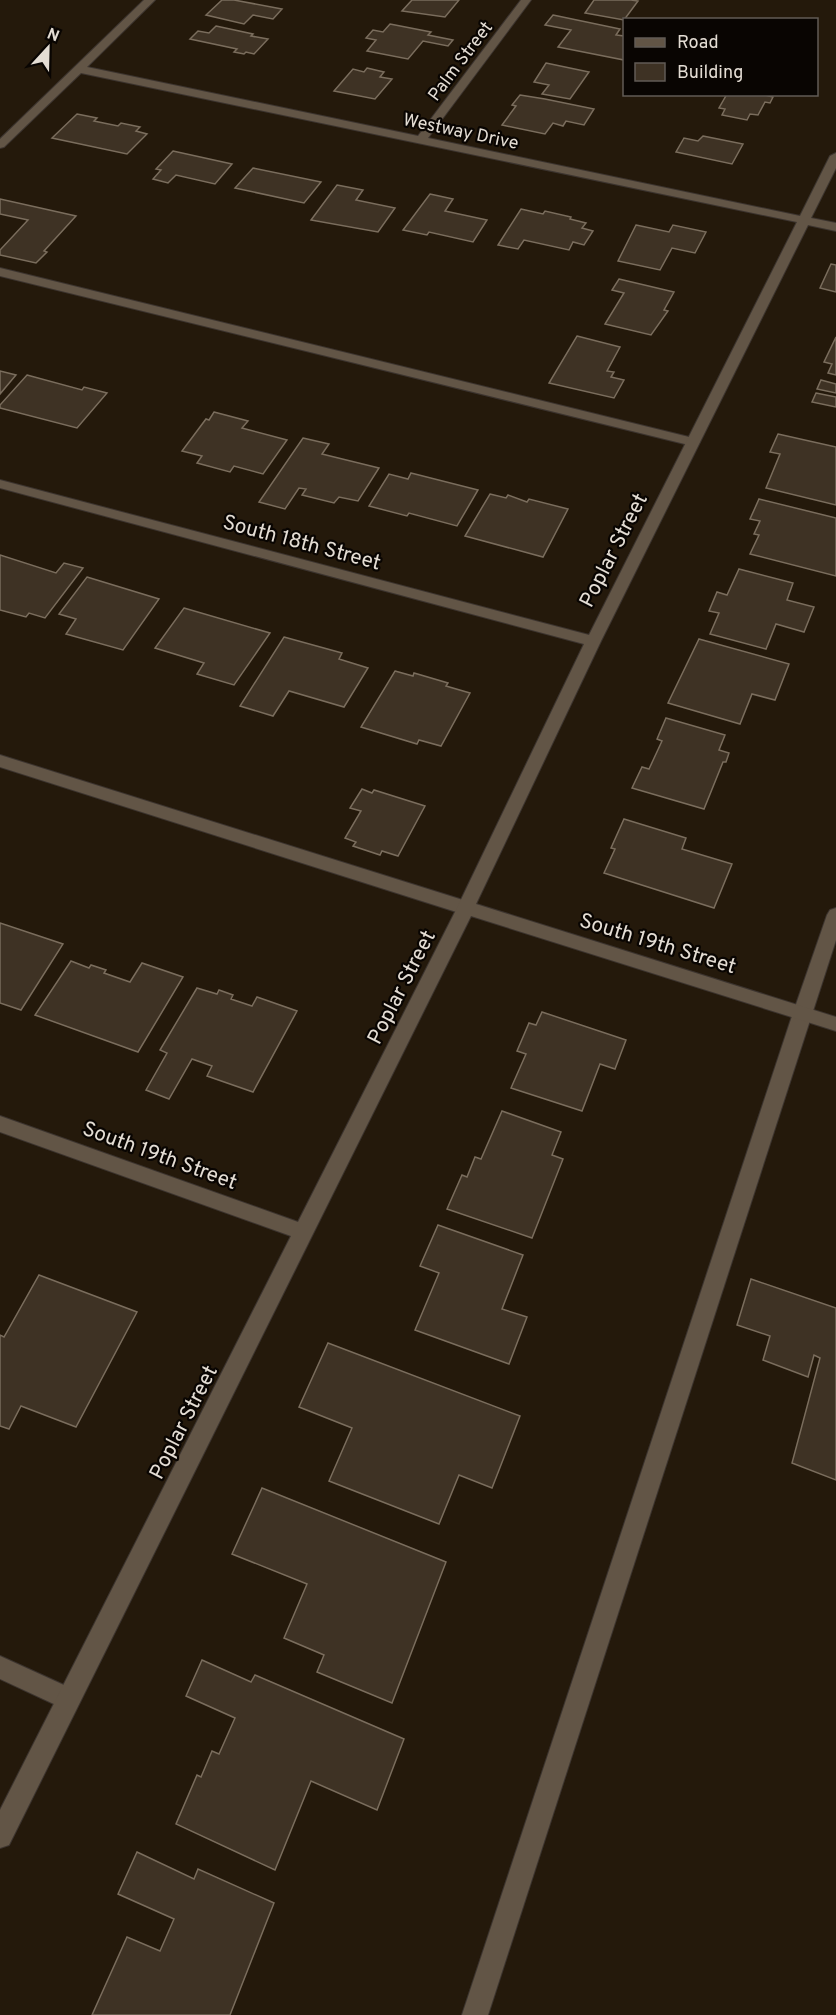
<svg xmlns="http://www.w3.org/2000/svg" width="836" height="2015" viewBox="0 0 836 2015" font-family="Overpass,sans-serif">
<rect width="100%" height="100%" fill="#24190b"/>
<g fill="#3e3224" stroke="#7a6d5d" stroke-width="1.5">
<path d="M222 0H234L282 9 273 19 253 15 244 24 206 15Z"/>
<path d="M412 0H459L445 17 402 11Z"/>
<path d="M594 0H631L638 1 624 20 585 13Z"/>
<path d="M553 15 620 29 616 35 624 36V60L558 47 571 30 545 25Z"/>
<path d="M390 24 431 32 428 35 453 40 448 46 423 41 408 59 367 51 376 40 366 38 373 30 383 32Z"/>
<path d="M216 26 253 34 251 36 268 39 254 54 246 52 244 54 234 52 237 49 190 39 198 31 209 33Z"/>
<path d="M546 63 589 72 570 99 542 94 549 85 534 82Z"/>
<path d="M367 68 384 72 380 77 392 79 375 99 334 91 353 69 364 72Z"/>
<path d="M727 94H761L773 97 770 103 765 102 758 115 750 114 747 120 722 115 725 109 719 108Z"/>
<path d="M520 95 545 99 594 109 584 125 566 121 563 126 553 123 545 134 502 125 516 106 512 105Z"/>
<path d="M77 114 97 118 94 121 118 126 121 123 140 127 136 131 147 134 127 154 52 138Z"/>
<path d="M703 136 743 144 732 164 676 152 684 138 698 141Z"/>
<path d="M173 151 232 164 215 184 176 175 168 183 153 179 161 170 156 169Z"/>
<path d="M253 168 321 182 304 203 235 188Z"/>
<path d="M337 185 363 190 356 200 395 208 378 232 311 220Z"/>
<path d="M430 194 453 199 445 211 487 220 473 242 429 232 427 235 403 230Z"/>
<path d="M0 199 76 216 44 251 47 252 36 263 0 255V250L28 220 0 214Z"/>
<path d="M521 209 543 214 545 211 571 217 570 219 586 223 582 228 593 231 584 245 573 242 569 250 524 240 518 249 498 245Z"/>
<path d="M636 225 669 232 673 225 706 232 695 253 672 248 660 270 618 261Z"/>
<path d="M831 264 836 265V292L820 288Z"/>
<path d="M619 279 674 292 664 310 668 311 651 335 605 324 624 293 612 290Z"/>
<path d="M577 336 620 347 607 371 614 372 611 377 624 380 614 398 549 383Z"/>
<path d="M836 337V375L828 373 832 364 824 362Z"/>
<path d="M0 371 16 375 0 394Z"/>
<path d="M27 375 82 390 84 387 107 393 77 428 0 408V405Z"/>
<path d="M821 380 836 384V393L817 389Z"/>
<path d="M816 393 836 397V407L812 402Z"/>
<path d="M214 412 248 421 242 428 287 440 263 474 234 466 230 472 197 463 202 456 182 451 206 419 209 420Z"/>
<path d="M778 434 836 447V505L766 488 780 454 770 452Z"/>
<path d="M303 438 329 444 322 454 379 468 358 501 339 497 334 503 302 495 306 489 299 488 285 509 259 502Z"/>
<path d="M411 473 478 490 457 526 409 513 407 516 369 506 389 474 408 479Z"/>
<path d="M490 494 506 498 508 495 527 502 529 499 568 509 543 557 465 536Z"/>
<path d="M759 499 836 518V576L750 554 759 535 754 534 760 521 750 519Z"/>
<path d="M0 555 56 573 64 563 83 568 45 618 29 613 26 617 0 610Z"/>
<path d="M739 569 793 583 787 600 814 607 804 632 776 624 766 649 710 634 719 613 709 611 717 592 727 595Z"/>
<path d="M87 577 159 599 123 650 66 634 76 619 59 614Z"/>
<path d="M184 608 270 633 234 685 197 674 204 663 155 648Z"/>
<path d="M284 637 342 653 339 659 368 668 344 707 289 691 273 716 240 706Z"/>
<path d="M699 639 789 664 775 700 752 694 740 724 668 703Z"/>
<path d="M395 671 413 676 414 673 448 683 446 686 470 693 441 746 419 740 417 744 361 727Z"/>
<path d="M666 718 725 735 719 750 729 753 726 762H723L704 809 632 788 642 767 649 769 662 741 657 739Z"/>
<path d="M362 789 372 793 374 790 425 806 398 856 382 851 380 855 353 846 356 842 345 838 361 811 350 808Z"/>
<path d="M624 819 686 838 682 849 732 864 714 908 604 873 615 849 611 848Z"/>
<path d="M0 923 63 944 21 1010 0 1003Z"/>
<path d="M71 961 89 968 91 965 106 970 104 973 130 982 142 963 183 977 138 1052 35 1015Z"/>
<path d="M197 988 217 994 219 990 233 995 231 999 252 1006 257 997 297 1011 253 1092 207 1076 212 1066 192 1059 169 1099 146 1090 167 1053 160 1050Z"/>
<path d="M542 1012 626 1040 615 1069 600 1064 582 1111 511 1088 526 1054 517 1051 529 1023 536 1025Z"/>
<path d="M502 1111 561 1132 552 1155 563 1159 532 1238 447 1209 462 1175 467 1177 475 1157 481 1159Z"/>
<path d="M438 1225 523 1255 502 1309 527 1317 509 1364 415 1330 439 1273 420 1266Z"/>
<path d="M39 1275 137 1312 76 1427 21 1406 9 1429 0 1426V1335L4 1337Z"/>
<path d="M751 1279 836 1308V1480L792 1463 820 1358 814 1355 808 1377 763 1360 770 1336 737 1325Z"/>
<path d="M328 1343 520 1416 492 1488 459 1475 439 1524 329 1481 352 1428 299 1407Z"/>
<path d="M262 1488 446 1562 392 1703 317 1672 324 1655 284 1638 307 1584 232 1554Z"/>
<path d="M202 1660 251 1682 255 1675 404 1739 377 1810 311 1781 275 1870 176 1824 197 1775 201 1777 212 1751 219 1754 235 1718 186 1696Z"/>
<path d="M137 1852 194 1879 198 1869 274 1903 230 2015H92L127 1937 160 1951 174 1919 118 1894Z"/>
</g>
<g fill="none" stroke-linecap="round" stroke-linejoin="round">
<defs>
<g id="service">
<path d="M0 268 693 438 700 442 693 446 0 276Z"/>
<path d="M0 755 466 901 472 903 475 908 472 913 466 915 0 767Z"/>
<path d="M836 908V940L488 2015H462L793 1013 827 915 830 910Z"/>
<path d="M0 1656 77 1691 81 1699 77 1707 69 1711 0 1679Z"/>
</g>
<path id="minor" d="M144 0H155L87 67 418 136 521 0H531L428 138 800 216 830 156 836 153V168L811 218 836 223V231L808 225 601 641 476 904 836 1017V1031L471 916 9 1845 0 1848V1810L291 1236 0 1132V1116L298 1222 457 908 584 644 0 488V480L589 635 797 222 81 73 4 147 0 148V139Z"/>
</defs>
<use href="#service" stroke="#3c342f" stroke-width="2"/>
<use href="#minor" stroke="#3c342f" stroke-width="2"/>
<use href="#service" fill="#625546" fill-rule="evenodd"/>
<use href="#minor" fill="#625546" fill-rule="evenodd"/>
</g>
<g text-anchor="middle" stroke-width="4.5" stroke-linejoin="round" paint-order="stroke">
<g font-size="18" fill="#e4ddd4" stroke="#090502">
<text transform="translate(460 61) rotate(-53)" y="6">Palm Street</text>
<text transform="translate(461 131) rotate(12)" y="6">Westway Drive</text>
</g>
<g font-size="21" fill="#e4ddd4" stroke="#090502">
<text transform="translate(302 542) rotate(15)" y="7">South 18th Street</text>
<text transform="translate(613 550) rotate(-63)" y="7">Poplar Street</text>
<text transform="translate(658 943) rotate(17)" y="7">South 19th Street</text>
<text transform="translate(401 987) rotate(-63)" y="7">Poplar Street</text>
<text transform="translate(160 1155) rotate(20)" y="7">South 19th Street</text>
<text transform="translate(183 1422) rotate(-63)" y="7">Poplar Street</text>
</g>
</g>
<rect x="623" y="18" width="195" height="78" fill="#090502" stroke="#615b56" stroke-width="1.5"/>
<rect x="635" y="38" width="30" height="9" fill="#625546" stroke="#615b56" stroke-width="1.5"/>
<text x="677" y="48" font-size="18" fill="#e4ddd4">Road</text>
<rect x="635" y="63" width="30" height="18" fill="#3e3224" stroke="#615b56" stroke-width="1.5"/>
<text x="677" y="78" font-size="18" fill="#e4ddd4">Building</text>
<g transform="translate(48 48) rotate(22)" stroke="#090502" stroke-width="4.5" paint-order="stroke">
<path d="M0-4.5L10 22L0 15L-10 22Z" fill="#e4ddd4"/>
<text y="-9" font-size="16" font-weight="bold" text-anchor="middle" fill="#e4ddd4">N</text>
</g>
</svg>
